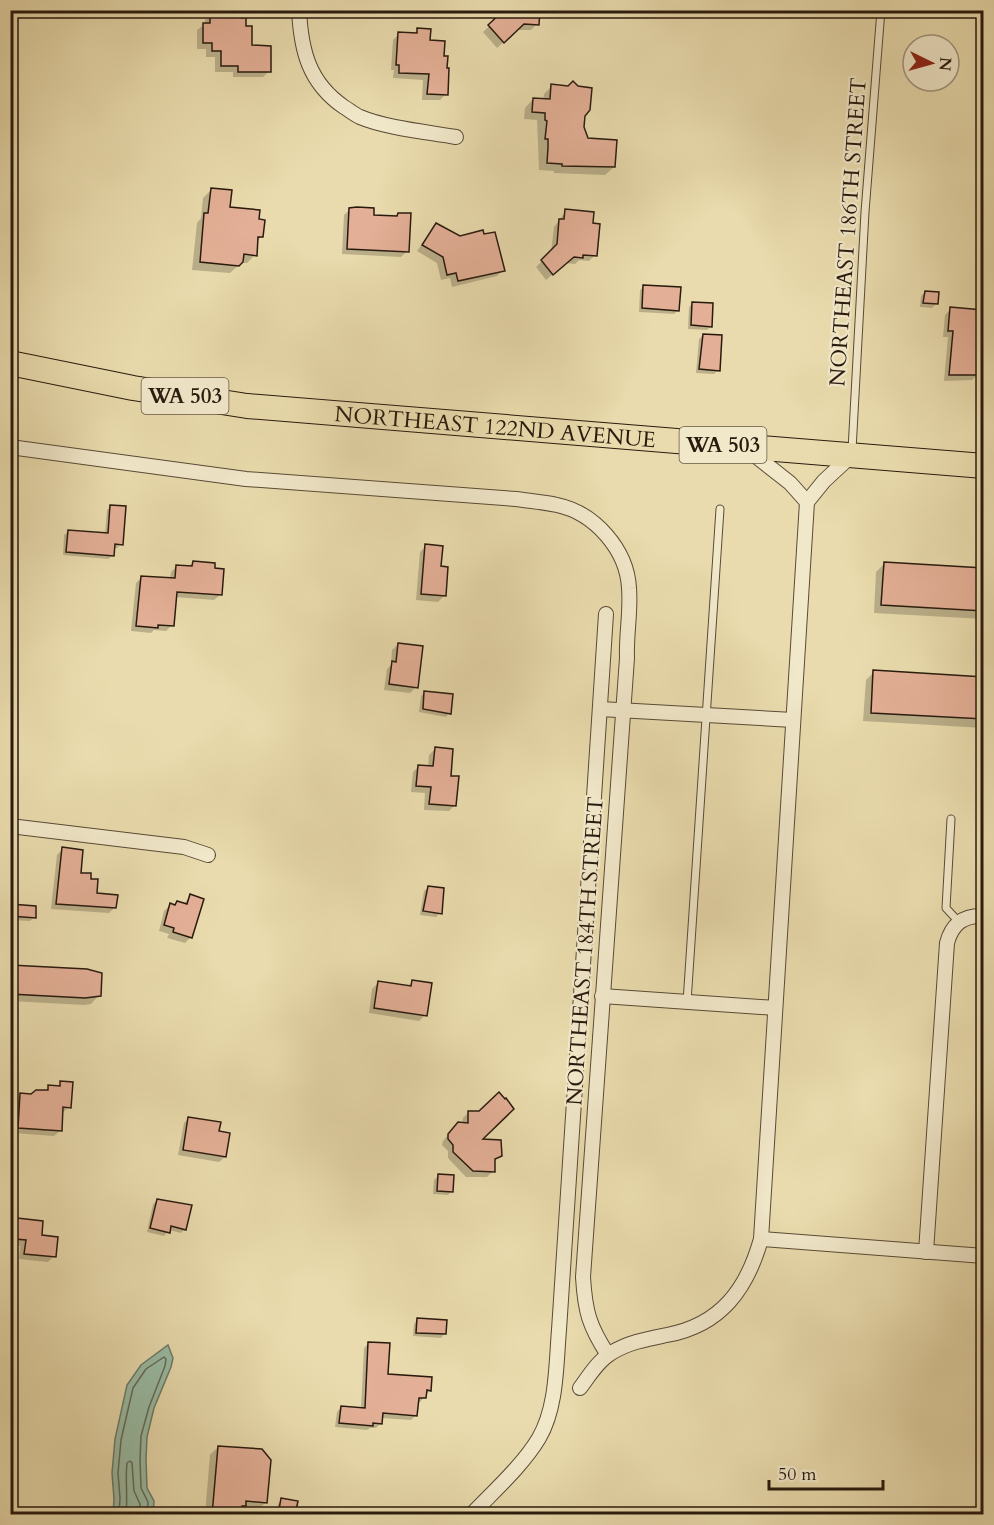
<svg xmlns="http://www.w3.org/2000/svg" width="994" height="1525" viewBox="0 0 994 1525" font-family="Cardo,serif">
<rect width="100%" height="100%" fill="#e9dbad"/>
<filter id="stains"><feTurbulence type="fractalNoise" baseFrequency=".00333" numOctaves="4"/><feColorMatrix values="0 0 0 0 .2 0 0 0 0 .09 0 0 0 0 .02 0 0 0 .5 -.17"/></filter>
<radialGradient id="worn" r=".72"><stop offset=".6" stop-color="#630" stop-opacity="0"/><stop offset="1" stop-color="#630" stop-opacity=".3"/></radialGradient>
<path fill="#99bca5" stroke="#6c7b69" stroke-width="1.5" d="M168 1345 173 1358 171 1367 154 1408 147 1437 146 1459 147 1488 154 1501 153 1514H113L114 1499 112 1473 115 1439 127 1385 141 1365Z"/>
<g fill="#0003">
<path d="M212 10H240V19L250 46 269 71 263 77H233V72H215V57H206V49H197V30L205 24V20Z"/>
<path d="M507 10 537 24 531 30H517L497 48 483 32Z"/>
<path d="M418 30 443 57 446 94 440 100H422L423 80 393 78 394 70H391L393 40 399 34H413Z"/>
<path d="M552 86 583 116V127L587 140 614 167 605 175 554 173V171L539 170 537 120 524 119 525 108 533 99 543 100 544 94Z"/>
<path d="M211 190 229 209 257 221 262 236 256 242 255 255 247 263H241L230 273 192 270 197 223 201 218 203 198Z"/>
<path d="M350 209 372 217 395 218 398 214 407 251 401 257 342 254 344 215Z"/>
<path d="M566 211 595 255 589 261 579 260 575 264 566 263 546 280 536 267 551 252 554 227Z"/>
<path d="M436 225 503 270 497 276 452 287 450 278 441 280 437 263 417 251Z"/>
<path d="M644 286 678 310 674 314 639 312 640 290Z"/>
<path d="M925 292 936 304 932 308 920 307 921 296Z"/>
<path d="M693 303 711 326 707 330 688 329 689 307Z"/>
<path d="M951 309 978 374 972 380 944 381 948 337H943L945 315Z"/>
<path d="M703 335 718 370 714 374 696 373 699 339Z"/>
<path d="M111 506 121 544 117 548H113L112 556 108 559 63 555 64 535 68 532 105 534 107 510Z"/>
<path d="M426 546 440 568 444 596 438 602 416 600 420 552Z"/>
<path d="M193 563 220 595 214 600 175 597 172 625 166 631 154 630 151 633 131 631 136 583 142 577 170 579 171 572 177 566 188 567Z"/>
<path d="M884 564 984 570V619L874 613 876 572Z"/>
<path d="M398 644 416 687 410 693 384 690 387 669 391 665 392 650Z"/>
<path d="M874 672 984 679V728L863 721 866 680Z"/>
<path d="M425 692 449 713 446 717 419 712 421 696Z"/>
<path d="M435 749 449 777 455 805 449 811 424 810 425 793 411 792 413 772 419 766 428 767 429 755Z"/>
<path d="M63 849 95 894 115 907 109 913 51 909 57 855Z"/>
<path d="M428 888 440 913 436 917 420 915 424 891Z"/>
<path d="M190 896 191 937 185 943 167 938 169 934 159 931 164 911 170 905 174 906 177 902 184 904Z"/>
<path d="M11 906 34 917 30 921 10 920Z"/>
<path d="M10 966 99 995 91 1004 84 1005 10 1001Z"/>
<path d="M412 982 425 1015 419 1021 369 1013 372 989 378 983 407 987Z"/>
<path d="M61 1083 69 1107 62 1113 61 1130 54 1136 13 1133 15 1101 21 1095H32L44 1092 49 1087H56Z"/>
<path d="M469 1112 479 1141 500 1155 494 1162 493 1171 487 1177H466L448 1158V1151L442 1145 443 1141 452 1130 462 1124 463 1118Z"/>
<path d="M189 1118 225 1157 219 1162 178 1155 184 1123Z"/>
<path d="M438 1176 452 1191 448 1195 433 1194 434 1180Z"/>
<path d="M157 1201 185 1229 181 1233 169 1230 164 1236 147 1232 153 1204Z"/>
<path d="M17 1220 40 1236 54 1256 48 1262 19 1259 20 1246 10 1245 11 1226Z"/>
<path d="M417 1320 444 1334 441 1338 413 1336 414 1324Z"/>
<path d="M369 1343 386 1375 430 1390 420 1402H417L416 1415 411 1420 382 1418 381 1423 376 1428H370L367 1430 335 1427 337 1412 341 1407 361 1409 364 1348Z"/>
<path d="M218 1447 266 1502 258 1510H251L250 1514H205L210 1455Z"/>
<path d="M282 1500 294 1514H276L278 1504Z"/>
</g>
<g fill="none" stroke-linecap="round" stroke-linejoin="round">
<g stroke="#616b5a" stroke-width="1.5">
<path d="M119 1514 120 1498 118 1473 121 1440 133 1388 146 1369 164 1357 166 1359 165 1366 149 1407 141 1436 140 1459 141 1488 148 1502 147 1514"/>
<path d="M126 1514C128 1497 125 1480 127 1463L130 1461 132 1463 134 1491 140 1504 139 1514"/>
</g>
</g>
<g fill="#e3af96" stroke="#291a0e" stroke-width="1.5">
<path d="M217 10H242V18L246 17V26H252V45L271 46V72H238V66H221V51H212V43H203V23H210V12Z"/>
<path d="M504 10H540L539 25 524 24 504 43 488 25Z"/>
<path d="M417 28 431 29 430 40 445 41 444 56H448L447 68H449L448 95 427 94 429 74 399 73V65H396L398 32 417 33Z"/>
<path d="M573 81 578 86 592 88 590 110 585 116 584 127 588 138 617 140 615 167 562 166V164L547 163 548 147V139H545L547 121 545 120V113L532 112 533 98 550 99 551 84 568 86Z"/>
<path d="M211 188 232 190 230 207 260 210 259 219 265 220 263 237H258L257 256 244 254 243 262 239 266 200 262 204 213H208Z"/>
<path d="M357 207 374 208V215L397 216 398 213H411L409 252 347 249 349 208Z"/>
<path d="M565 209 594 212 593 223 600 224 597 256 583 255V258L574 257 553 275 541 260 557 244 559 219H564Z"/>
<path d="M436 223 460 236 483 230 484 234 495 232 505 271 458 281 456 273 447 275 443 257 422 245Z"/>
<path d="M643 285 681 287 679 311 642 308Z"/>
<path d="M925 291 939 292 938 304 923 303Z"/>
<path d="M692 302 713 303 712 327 691 325Z"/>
<path d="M950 307 983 310 979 355H981L979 375H949L953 331H948Z"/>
<path d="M703 334 722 335 720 371 699 369Z"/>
<path d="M110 505 126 506 123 545 115 544 114 556 66 552 68 530 108 533Z"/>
<path d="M425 544 443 546 441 566 448 567 446 596 421 594Z"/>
<path d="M193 561 215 563V568L224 569 222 595 177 592 174 626 158 625V628L136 626 141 576 175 578 176 565 192 566Z"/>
<path d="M884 562 984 568V611L881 605Z"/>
<path d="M398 643 423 646 418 688 389 684 392 661 396 662Z"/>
<path d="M873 670 984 677V719L871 713Z"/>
<path d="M424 691 453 694 451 714 423 709Z"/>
<path d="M435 747 453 749 451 776H459L456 806 429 804 431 787 416 786 418 765 433 766Z"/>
<path d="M62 847 83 850 81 873H91V879H98L97 893 118 895 116 908 56 904Z"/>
<path d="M428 886 444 888 442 914 423 911Z"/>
<path d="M190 894 204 899 192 938 173 932 174 928 164 925 170 903 175 905 177 901 187 904Z"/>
<path d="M10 904 36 906V918L10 916Z"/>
<path d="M10 965 87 969 102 973 101 996 85 998 10 994Z"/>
<path d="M412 980 432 983 427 1016 374 1008 378 981 411 986Z"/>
<path d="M60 1081 73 1082 71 1108 63 1107 62 1131 18 1128 20 1093 31 1094 36 1090H48V1085L60 1086Z"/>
<path d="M499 1092 505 1099 506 1098 514 1109 483 1139 501 1140 502 1156 495 1159V1172L473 1171 453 1152V1145L448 1139V1134L458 1122 468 1123V1111H479Z"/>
<path d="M188 1117 221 1122 219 1131 230 1133 226 1157 183 1150Z"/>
<path d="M438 1174 454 1175 453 1192 437 1191Z"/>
<path d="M157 1199 192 1205 186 1230 171 1226 170 1233 150 1228Z"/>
<path d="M17 1218 43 1221 42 1235 58 1237 56 1257 24 1254 26 1240 15 1239Z"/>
<path d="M417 1318 447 1320 446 1334 416 1333Z"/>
<path d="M368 1342 390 1343 388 1374 432 1377 431 1391 427 1390 426 1398H419L417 1416 383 1413 382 1424 373 1423V1426L339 1423 341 1406 365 1408Z"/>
<path d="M218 1446 262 1449 271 1460 267 1503 246 1501V1506H242L241 1515H212Z"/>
<path d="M281 1498 298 1501 295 1515H278Z"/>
</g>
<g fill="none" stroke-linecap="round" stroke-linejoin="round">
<defs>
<g id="lane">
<path d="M852 450 865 212 881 10"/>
<path d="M951 819 946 908 958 921"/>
<path d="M687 1002 720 509"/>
</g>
<g id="street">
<path d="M299 10C301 51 309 83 344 107 349 110 355 115 360 117 386 128 428 132 456 137"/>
<path d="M10 447 246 479 516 499C530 501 544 502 557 505 595 513 627 550 629 588 631 611 626 635 627 658L583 1277C585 1311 589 1326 608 1355"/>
<path d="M748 450 790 483 807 502"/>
<path d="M600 709 793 720"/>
<path d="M10 826 184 847 208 855"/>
<path d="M602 996 775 1008"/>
<path d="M761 1239 984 1256"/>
<path d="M926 1252 947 943C952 924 963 915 984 916"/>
<path d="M580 1388C589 1376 598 1361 611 1353 629 1342 647 1339 667 1335 721 1325 747 1289 761 1239L807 502 824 481 852 455"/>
<path d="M472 1514C494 1491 523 1465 539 1438 557 1407 556 1365 559 1330L606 614"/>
</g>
<g id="highway">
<path id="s1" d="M10 363 133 388 247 406 984 466"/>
</g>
</defs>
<use href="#lane" stroke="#594a36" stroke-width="9"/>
<use href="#street" stroke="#594a36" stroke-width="16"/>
<use href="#highway" stroke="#291a0e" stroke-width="26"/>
<use href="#lane" stroke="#f1e8ca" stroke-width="7"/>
<use href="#street" stroke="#f1e8ca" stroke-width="14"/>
<use href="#highway" stroke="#e9dbad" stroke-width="24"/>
</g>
<g text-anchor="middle" stroke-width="4.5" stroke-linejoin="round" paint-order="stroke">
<g fill="#f1e8ca" stroke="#655846" stroke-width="1.5">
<rect x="141.5" y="378" width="87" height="36" rx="4.5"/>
<rect x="679.5" y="427" width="87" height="36" rx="4.5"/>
</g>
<g font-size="21" font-weight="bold" fill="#291a0e">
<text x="185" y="403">WA 503</text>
<text x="723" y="452">WA 503</text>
</g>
<g font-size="22" fill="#291a0e" stroke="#f1e8ca">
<text transform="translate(847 232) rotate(-86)" y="8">NORTHEAST 186TH STREET</text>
<text dy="8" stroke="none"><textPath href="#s1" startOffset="490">NORTHEAST 122ND AVENUE</textPath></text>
<text transform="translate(584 951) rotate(-86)" y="8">NORTHEAST 184TH STREET</text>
</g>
</g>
<rect width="994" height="1525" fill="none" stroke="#e9dbad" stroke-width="36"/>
<rect x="12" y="12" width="970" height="1501" fill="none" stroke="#291a0e" stroke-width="3"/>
<rect x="18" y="18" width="958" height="1489" fill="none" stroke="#291a0e" stroke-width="1.5"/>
<g transform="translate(931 63) rotate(95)"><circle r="28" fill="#f1e8ca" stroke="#a1967f" stroke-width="1.5"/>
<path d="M0-4.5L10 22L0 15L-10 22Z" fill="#8f2418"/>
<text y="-9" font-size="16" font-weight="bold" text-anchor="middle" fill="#291a0e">N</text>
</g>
<path d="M769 1480v9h114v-9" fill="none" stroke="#291a0e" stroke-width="3"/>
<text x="778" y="1480" font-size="18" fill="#291a0e" stroke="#f1e8ca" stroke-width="4.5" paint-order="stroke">50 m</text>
<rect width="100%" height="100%" filter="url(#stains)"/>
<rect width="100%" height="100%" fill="url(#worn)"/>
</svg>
